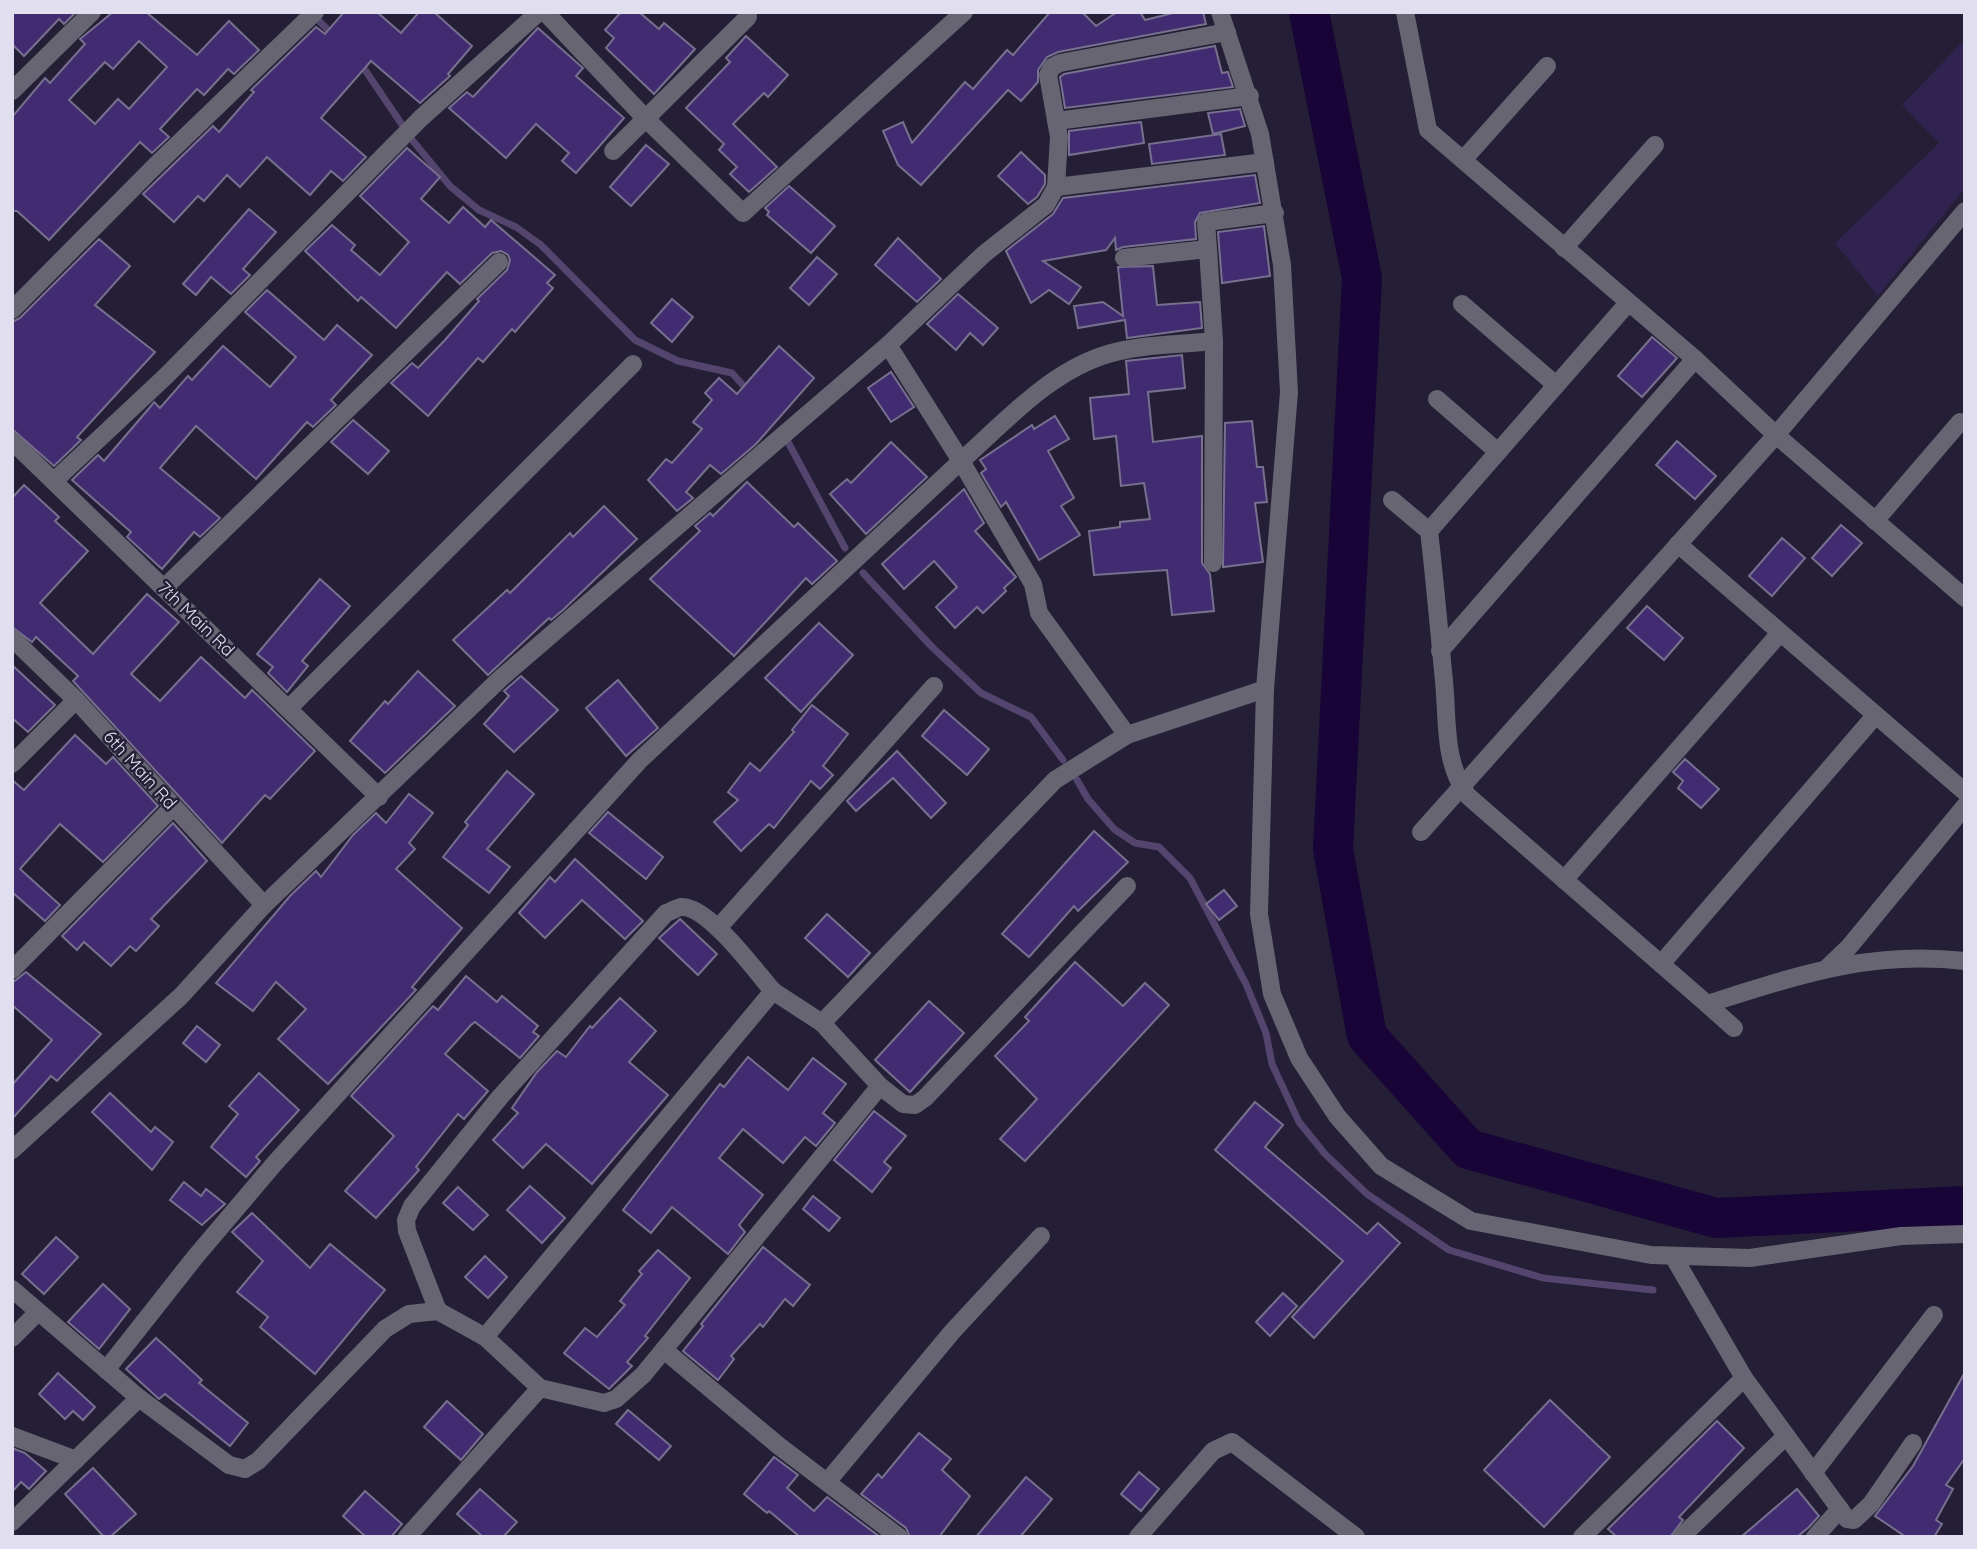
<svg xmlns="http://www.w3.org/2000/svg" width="1977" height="1549" viewBox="0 0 1977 1549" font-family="Quicksand,sans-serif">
<rect width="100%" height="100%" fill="#241e36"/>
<path fill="#302350" d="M1965 39V188L1878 296 1835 243 1939 143 1902 105Z"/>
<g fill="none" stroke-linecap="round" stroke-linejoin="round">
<g stroke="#54456e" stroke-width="7">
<path d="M312 14 333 35"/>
<path d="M359 61 413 141 450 186 479 210 516 227 541 245 635 340 678 361 732 373 750 393"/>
<path d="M788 442 845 548"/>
<path d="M863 573 932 647 981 693 1031 717 1063 760"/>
<path d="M1077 780 1088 799 1114 829 1135 843 1159 847 1190 878 1246 984 1266 1033 1272 1064 1299 1122 1325 1154 1367 1194 1449 1250 1543 1278 1653 1290"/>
</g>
<path stroke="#180436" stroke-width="40" d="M1309 12 1362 278 1333 849 1367 1036 1468 1149 1716 1218 1965 1206"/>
</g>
<g fill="#422c71" stroke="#77708e" stroke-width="2" fill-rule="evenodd">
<path d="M12 12H76L64 24 59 19 24 56 12 44Z"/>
<path d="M113 12H146L197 55 229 21 259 50 234 74 228 69 204 95 197 89 160 129 169 137 152 153 140 142 49 240 17 211H12V117L45 78 50 83 85 44 80 39ZM139 41 167 67 129 109 118 99 95 124 69 100 105 62 113 69Z"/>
<path d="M344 12H377L401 33 419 12H434L472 46 448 74 450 76 420 103 371 61 321 118 366 157 343 181 331 171 310 195 267 157 240 187 227 175 204 201 198 196 174 222 143 194 213 126 219 132 254 92 251 90 316 27 325 34Z"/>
<path d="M621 12H639L659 29 664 23 695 49 654 94 606 48 614 38 605 30Z"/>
<path d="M1050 12H1082L1096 26 1117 12H1140L1145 20 1177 12H1203L1206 24 1058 52 1047 57 1038 70V82L1021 101 1008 90 921 185 898 165 883 131 903 122 912 143 965 82 973 89 1007 50 1013 55Z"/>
<path d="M538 28 583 68 576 76 624 118 576 173 562 161 569 153 536 124 506 158 449 108 467 92 473 97Z"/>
<path d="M746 36 788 75 768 97 764 93 733 124 777 167 749 192 730 174 737 167 719 150 724 144 686 108 730 62 726 58Z"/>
<path d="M1215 46 1222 73 1228 72 1233 87 1065 108 1060 77 1064 74Z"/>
<path d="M1240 109 1245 126 1213 134 1208 113Z"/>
<path d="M1141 122 1144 143 1069 155V131Z"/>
<path d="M1221 134 1225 155 1152 164 1149 144Z"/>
<path d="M646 145 669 164 631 206 610 187Z"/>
<path d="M407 148 440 177 421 199 449 223 463 207 485 227 491 220 555 275 547 283 553 288 515 332 512 329 483 362 478 358 428 416 391 383 412 363 418 368 445 340 479 301 477 299 507 270 510 260 508 255 501 251 492 253 460 284 447 272 396 328 361 297 358 301 305 251 332 225 355 245 351 250 380 275 409 242 360 196Z"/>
<path d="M1021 152 1045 175V184L1037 197 1028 204 998 176Z"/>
<path d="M1255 175 1260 203 1200 213 1195 222 1196 239 1123 247 1116 250 1115 238 1106 250 1043 261 1081 287 1069 304 1049 290 1031 303 1006 251 1053 214 1063 198Z"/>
<path d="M789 186 835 226 811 253 767 215 769 212 765 208Z"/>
<path d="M249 209 276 232 243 269 250 275 231 294 211 277 196 295 183 284Z"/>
<path d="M1264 226 1270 276 1222 283 1218 232Z"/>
<path d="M898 238 941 279 917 302 875 265Z"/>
<path d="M99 239 130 266 95 305 155 352 77 437 81 440 54 466 12 429V322L20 318Z"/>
<path d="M817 257 837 274 809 305 790 288Z"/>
<path d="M1153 266 1157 305 1200 302 1202 328 1127 338 1125 320 1078 328 1074 306 1103 302 1123 316 1118 267Z"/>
<path d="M267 290 324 340 337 325 372 355 331 400 336 405 313 427 307 422 256 479 196 426 160 468 220 518 200 537 194 532 162 569 127 537 131 532 72 480 98 455 104 461 151 406 154 402 160 408 188 376 192 380 223 346 270 387 296 357 245 312Z"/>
<path d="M958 294 998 328 983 345 970 333 956 350 927 324Z"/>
<path d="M672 299 693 317 672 342 651 323Z"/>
<path d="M1652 337 1677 358 1642 397 1618 376Z"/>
<path d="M779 346 814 378 756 444 721 474 710 465 686 492 693 498 677 511 648 480 666 459 672 463 702 429 693 422 712 400 705 393 719 378 737 394Z"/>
<path d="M1182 355 1185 388 1148 392 1153 442 1202 436V563L1210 574 1214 611 1172 615 1167 570 1094 575 1089 531 1120 527V522L1150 519 1144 483 1121 486 1116 436 1094 439 1090 398 1129 394 1126 361Z"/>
<path d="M891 372 914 407 891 422 868 388Z"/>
<path d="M1055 416 1069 439 1048 451 1074 498 1061 506 1080 535 1039 560 1006 502 1001 507 981 473 986 469 980 460 1032 425 1034 429Z"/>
<path d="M353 420 389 451 368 474 331 442Z"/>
<path d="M1252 421 1257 467H1263L1267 502 1255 503 1263 562 1223 567 1225 423Z"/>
<path d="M1677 441 1716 476 1695 499 1656 465Z"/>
<path d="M891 442 927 477 866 534 830 494 847 479 851 483Z"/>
<path d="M747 482 794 527 798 523 837 561 812 584 806 578 734 656 650 579 700 531 695 526 710 513 713 516Z"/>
<path d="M24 485 59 517 55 521 88 551 40 603 93 654 147 594 179 622 131 674 160 701 201 657 245 698 252 690 315 751 270 799 265 795 222 843 73 681 78 676 36 637 32 642 12 627V498Z"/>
<path d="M964 489 984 523 975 531 1016 577 1004 588 1006 591 983 613 977 607 955 628 936 607 957 587 934 561 904 589 882 564Z"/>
<path d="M604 506 637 539 563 610 551 620 549 618 488 675 453 640 507 590 510 593 570 533 573 537Z"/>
<path d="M1841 525 1862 543 1832 576 1812 558Z"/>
<path d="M1782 538 1805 558 1772 596 1749 576Z"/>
<path d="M320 579 350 606 302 661 308 666 287 692 268 673 273 667 257 654Z"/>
<path d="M1647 606 1683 638 1664 660 1627 628Z"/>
<path d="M819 623 853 655 801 712 765 678Z"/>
<path d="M12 665 55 705 28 732 12 718Z"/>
<path d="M418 671 455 706 385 773 350 741 385 701 388 704Z"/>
<path d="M521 676 558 710 514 752 484 724 509 696 504 691Z"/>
<path d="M618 680 658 728 626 756 586 708Z"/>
<path d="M812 705 848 734 823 766 833 775 820 789 811 781 774 828 769 824 741 851 714 822 738 800 728 792 750 763 760 771 794 732 792 730Z"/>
<path d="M944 710 989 749 967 775 922 736Z"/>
<path d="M75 735 106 764 113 757 158 806 103 862 60 824 20 869 60 905 45 921 12 892V780L24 790Z"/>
<path d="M897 751 946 803 931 818 893 778 856 811 847 801Z"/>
<path d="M1685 759 1719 789 1701 808 1678 788 1683 781 1673 772Z"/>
<path d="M507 771 534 794 487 849 510 867 489 893 443 857 468 825 465 822Z"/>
<path d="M409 794 433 813 409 843 415 849 396 869 462 928 412 987 416 990 328 1084 278 1039 306 1009 276 982 253 1011 216 983 290 896 316 871 321 877 353 835 376 813 386 823Z"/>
<path d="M608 812 663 857 646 879 589 833Z"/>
<path d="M173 823 207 861 151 919 159 926 136 951 130 946 111 966 84 942 77 950 62 936Z"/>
<path d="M1094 831 1128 862 1078 911 1074 906 1029 957 1002 934Z"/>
<path d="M575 859 643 921 625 939 582 900 545 938 519 913 550 877 555 882Z"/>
<path d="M1224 890 1237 906 1219 920 1206 904Z"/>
<path d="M827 914 870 953 848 977 805 938Z"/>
<path d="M680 919 717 954 698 975 659 938Z"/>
<path d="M1075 962 1123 1006 1145 983 1169 1005 1025 1161 1000 1139 1037 1099 995 1056 1029 1021 1025 1017Z"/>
<path d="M26 972 101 1034 57 1081 51 1076 12 1119V1085L52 1040 12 1005V983Z"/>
<path d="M466 976 497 1002 502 996 538 1026 533 1032 539 1036 520 1058 475 1022 471 1025 445 1054 488 1091 464 1119 458 1114 416 1167 419 1170 376 1218 345 1191 394 1136 351 1096 433 1006 438 1010Z"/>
<path d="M620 998 656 1031 629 1062 668 1095 592 1184 546 1144 523 1168 493 1140 518 1113 512 1108 537 1072 557 1051 566 1057 590 1026 592 1028Z"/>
<path d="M929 1001 964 1033 910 1092 875 1060Z"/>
<path d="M197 1026 220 1045 206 1062 183 1043Z"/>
<path d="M748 1057 788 1090 813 1058 846 1084 823 1113 835 1123 816 1146 805 1137 783 1163 743 1129 719 1158 763 1195 739 1225 745 1232 728 1254 672 1207 651 1233 623 1210 720 1084 724 1087Z"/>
<path d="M259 1073 299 1110 256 1157 260 1161 246 1177 211 1147 238 1114 229 1106Z"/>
<path d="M110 1093 151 1132 155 1127 173 1142 152 1170 92 1112Z"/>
<path d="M1255 1102 1283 1125 1265 1147 1367 1234 1378 1223 1400 1243 1314 1338 1292 1317 1343 1261 1215 1150Z"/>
<path d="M874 1111 906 1136 884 1162 891 1168 872 1192 834 1160Z"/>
<path d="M184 1182 201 1196 206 1189 225 1204 202 1225 170 1200Z"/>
<path d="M530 1186 565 1218 542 1243 507 1210Z"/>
<path d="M458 1187 488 1215 473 1230 443 1203Z"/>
<path d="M813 1196 840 1218 829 1231 803 1209Z"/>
<path d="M252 1213 310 1268 330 1244 385 1290 315 1374 260 1327 268 1317 237 1292 263 1261 232 1232Z"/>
<path d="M56 1237 78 1257 44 1294 22 1274Z"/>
<path d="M763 1247 810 1285 793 1306 785 1299 763 1327 760 1324 731 1356 734 1359 718 1380 683 1351 703 1326 701 1324Z"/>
<path d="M658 1250 690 1278 645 1336 648 1338 627 1362 632 1366 609 1389 564 1353 585 1328 597 1337 625 1305 620 1301 642 1274 639 1271Z"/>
<path d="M485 1256 507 1277 488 1298 465 1277Z"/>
<path d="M103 1284 130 1309 99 1349 68 1322Z"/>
<path d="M1283 1293 1297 1306 1270 1336 1256 1322Z"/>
<path d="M156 1338 202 1380 199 1383 248 1423 230 1446 165 1394 159 1399 126 1369Z"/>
<path d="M1965 1372V1458L1946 1485 1953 1489 1936 1520 1942 1524 1934 1537H1906L1875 1516 1913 1466Z"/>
<path d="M58 1373 95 1407 83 1420 73 1411 65 1419 39 1394Z"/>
<path d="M1550 1400 1610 1457 1544 1527 1484 1470Z"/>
<path d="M447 1401 483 1434 461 1460 424 1427Z"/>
<path d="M628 1410 671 1446 659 1460 616 1424Z"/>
<path d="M1717 1421 1744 1448 1679 1517 1683 1520 1670 1537H1617L1608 1529Z"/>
<path d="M919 1433 951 1459 942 1470 970 1496 939 1537H910L906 1528 861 1494 878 1474 882 1478Z"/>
<path d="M12 1448 25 1453 46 1471 29 1489 21 1482 12 1492Z"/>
<path d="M774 1457 798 1475 787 1488 814 1511 827 1497 880 1537H800L769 1511 767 1513 744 1494Z"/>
<path d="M93 1468 136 1514 110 1537H104L65 1494Z"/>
<path d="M1139 1472 1159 1489 1141 1511 1121 1494Z"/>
<path d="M1026 1477 1052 1499 1020 1537H976Z"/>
<path d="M480 1489 517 1522 503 1537H483L457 1514Z"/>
<path d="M1797 1489 1819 1516 1809 1527 1797 1537H1741Z"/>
<path d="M365 1491 402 1524 391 1537H366L343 1516Z"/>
</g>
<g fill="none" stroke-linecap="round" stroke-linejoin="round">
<g stroke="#676572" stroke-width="18">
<path d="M545 12 646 119 743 213 964 12"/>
<path d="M1220 12 1260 134 1282 265 1289 392 1265 689 1259 914 1272 994 1299 1058 1337 1116 1381 1166 1471 1221 1651 1255 1750 1258 1901 1236 1965 1234"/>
<path d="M1405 12 1428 130 1695 359 1776 435 1965 598"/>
<path d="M12 91 92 12"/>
<path d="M1056 121 1250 96"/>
<path d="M613 151 748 17"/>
<path d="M1463 160 1547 66"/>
<path d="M1056 187 1265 162"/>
<path d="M1564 248 1655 145"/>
<path d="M1124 258 1208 249 1206 222 1275 213"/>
<path d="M1462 304 1556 385"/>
<path d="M12 310 152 169 315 12"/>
<path d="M888 345 961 461C1005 422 1050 371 1108 354 1141 344 1180 345 1214 341L1208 249"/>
<path d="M1437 399 1498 452"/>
<path d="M12 441 379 797"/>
<path d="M54 481 166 376 421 118 539 12"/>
<path d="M1392 500 1429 531C1435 581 1439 631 1444 681 1448 721 1443 762 1468 796L1707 1004C1797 976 1868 950 1965 961"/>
<path d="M1875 521 1960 422"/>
<path d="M1429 531 1628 303"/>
<path d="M1678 544 1965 792"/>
<path d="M1213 563 1214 341"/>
<path d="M164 588 499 262"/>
<path d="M12 638 76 700 264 905"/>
<path d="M1440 651 1695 359"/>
<path d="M288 709 633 364"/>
<path d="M12 764 76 700"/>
<path d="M1421 832 1776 435 1965 211"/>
<path d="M1564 880 1780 633"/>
<path d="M718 928 934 686"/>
<path d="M1661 964 1874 717"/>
<path d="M1828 967 1849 947 1965 806"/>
<path d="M12 970 173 807"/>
<path d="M1707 1004 1734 1028"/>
<path d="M822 1023 880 1086"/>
<path d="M12 1150 181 996 264 905 501 678 888 345 984 254 1046 205 1056 187 1059 137 1048 75 1052 67 1060 63 1227 32"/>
<path d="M12 1289 139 1398 229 1465 245 1469 258 1461 385 1329 409 1314 438 1311 485 1337 540 1388 604 1403 616 1399 643 1375 880 1086 903 1104 915 1105 925 1098 1127 886"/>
<path d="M438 1311 407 1231 406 1220 412 1206 500 1097 666 913C670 912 676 908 681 907 708 905 756 972 773 991"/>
<path d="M485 1337 773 991 822 1023 1055 780 1127 735 1265 689"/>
<path d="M12 1338 38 1312"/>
<path d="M664 1350 779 1446 899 1537"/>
<path d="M106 1370 196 1256 275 1163 640 760 961 461 1033 584 1039 613 1127 735"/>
<path d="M1744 1378 1847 1519 1854 1520 1871 1504 1913 1443"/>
<path d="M12 1436 76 1460"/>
<path d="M1813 1473 1934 1315"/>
<path d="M827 1482 952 1332 1041 1236"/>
<path d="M12 1522 139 1398"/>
<path d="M407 1537 540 1388"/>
<path d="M1138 1537 1213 1451 1232 1442 1356 1537"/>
<path d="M1582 1537 1744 1378 1673 1256"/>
<path d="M1681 1537 1786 1436"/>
<path d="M1815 1537 1840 1509"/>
</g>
</g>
<g text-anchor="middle" stroke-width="5" stroke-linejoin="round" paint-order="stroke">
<g font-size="18" fill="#e1deef" stroke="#241e36">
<text transform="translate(196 619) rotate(44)" y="6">7th Main Rd</text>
<text transform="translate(140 770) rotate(48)" y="6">6th Main Rd</text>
</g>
</g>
<rect width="1977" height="1549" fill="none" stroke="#e1deef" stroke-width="28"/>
</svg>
